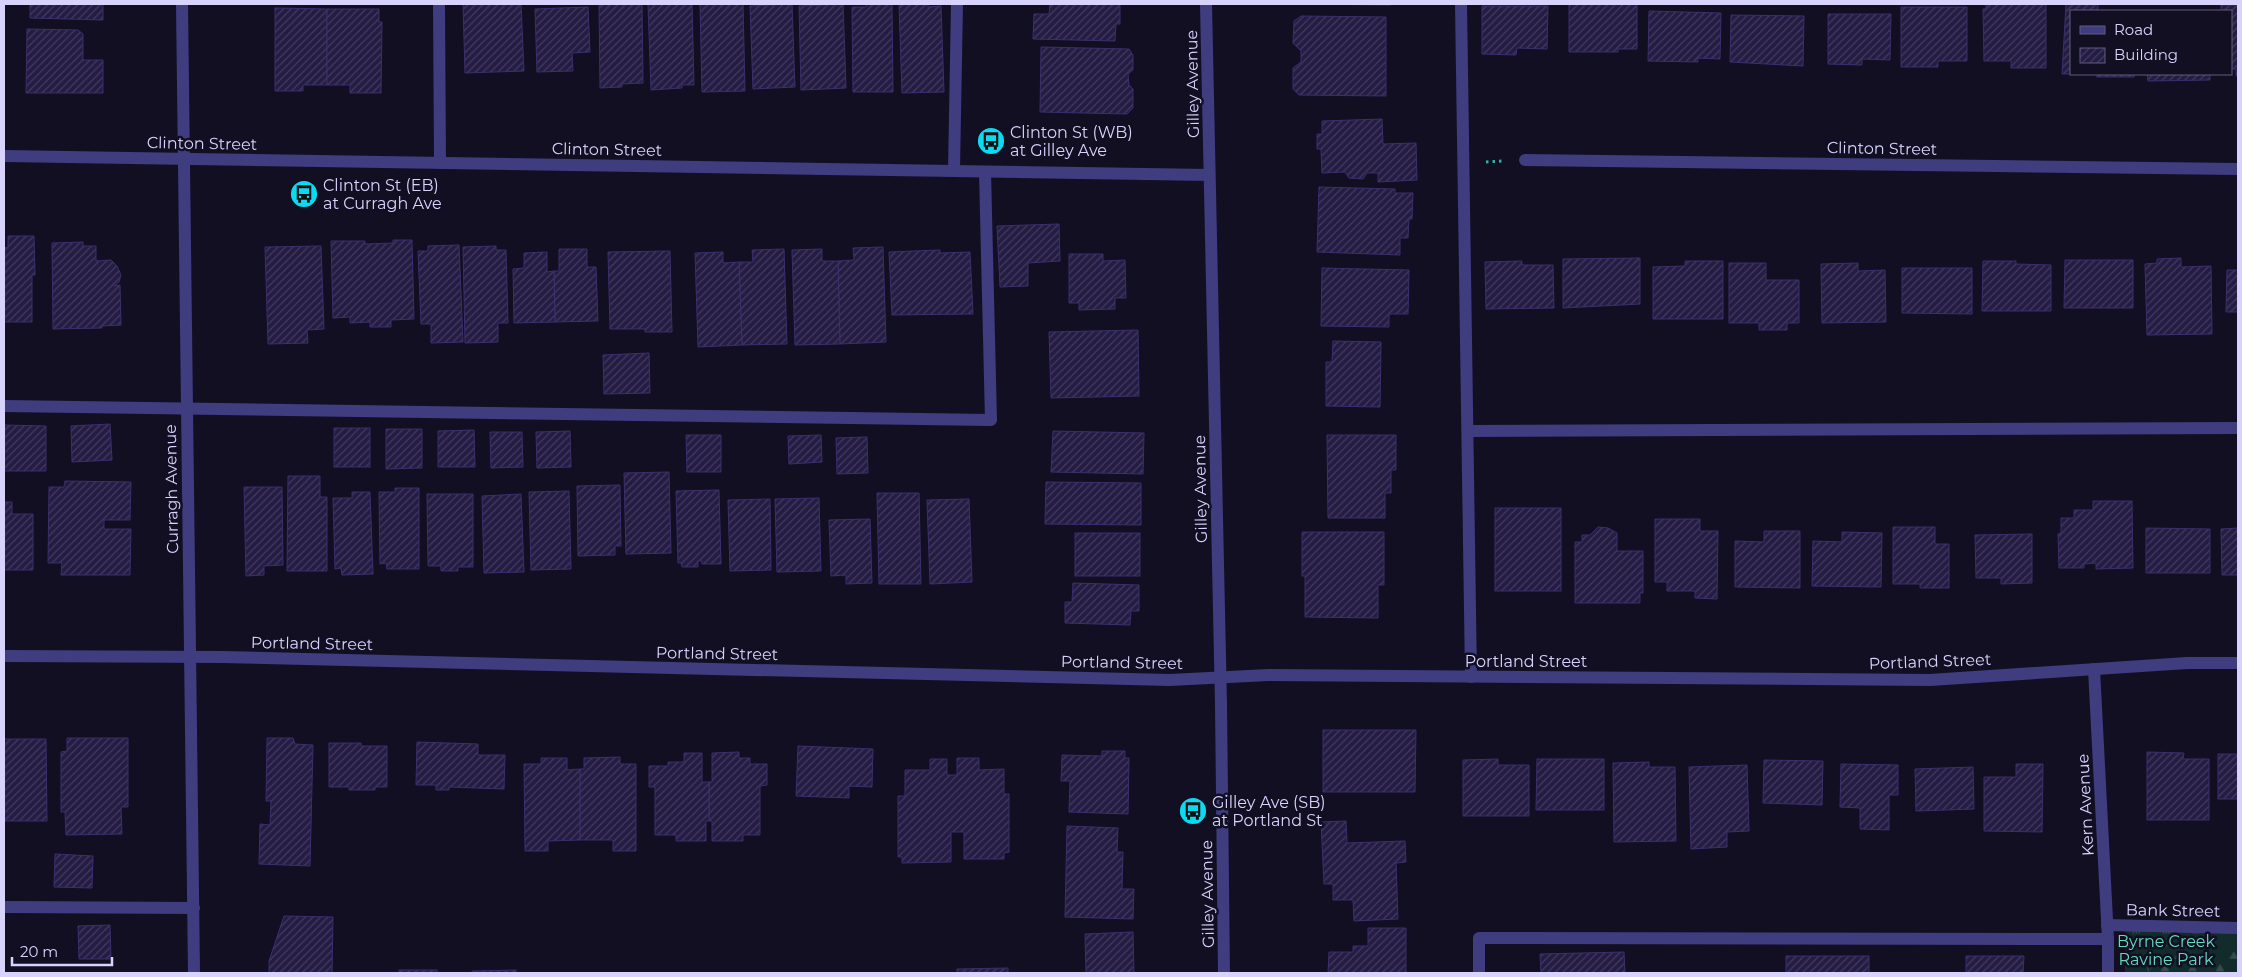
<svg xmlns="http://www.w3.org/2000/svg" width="2242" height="977" viewBox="0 0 2242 977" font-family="Montserrat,sans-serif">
<defs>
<pattern id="grass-tufts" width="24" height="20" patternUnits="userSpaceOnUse" patternTransform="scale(1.25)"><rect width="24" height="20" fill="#122c2c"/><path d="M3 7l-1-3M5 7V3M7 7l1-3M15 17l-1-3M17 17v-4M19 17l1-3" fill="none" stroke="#344a4c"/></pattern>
<pattern id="forest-firs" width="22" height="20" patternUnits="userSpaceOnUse" patternTransform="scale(1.25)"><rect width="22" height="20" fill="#122c2c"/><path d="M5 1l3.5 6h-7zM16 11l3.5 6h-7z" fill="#344a4c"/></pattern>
<pattern id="building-hatch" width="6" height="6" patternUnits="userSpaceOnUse" patternTransform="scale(1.25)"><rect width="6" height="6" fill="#241c43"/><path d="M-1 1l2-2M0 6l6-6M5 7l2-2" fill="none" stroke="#433c5f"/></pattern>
</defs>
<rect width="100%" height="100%" fill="#120f23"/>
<path fill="url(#grass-tufts)" d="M2125 925 2238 928V973H2125Z"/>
<path fill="url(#forest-firs)" d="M2158 945 2238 952V973H2150Z"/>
<g fill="url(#building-hatch)" stroke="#3c2f6e">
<path d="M35 4H103V20L30 18V5Z"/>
<path d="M463 4H521L524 71 465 73Z"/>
<path d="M599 4H642L643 83 622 84V87L600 88Z"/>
<path d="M648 4H692L694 85H682V88L651 90Z"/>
<path d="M700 4H743L745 91 702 92Z"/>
<path d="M792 4 795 87 753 89 750 6Z"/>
<path d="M843 4 846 88 801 90 799 6Z"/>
<path d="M866 4H892L893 92H853L852 7H866Z"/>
<path d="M899 4H928V7L941 6 944 92 902 93Z"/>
<path d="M1050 4H1120V24H1116L1115 41 1033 39 1034 14H1049Z"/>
<path d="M1305 4H1391V5Z"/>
<path d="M1569 4H1637V49H1618V52H1569Z"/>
<path d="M1986 4H2046V68H2011V61H1984L1983 9H1986Z"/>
<path d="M2066 4H2098V11H2071V74H2062Z"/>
<path d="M2221 5H2238V76H2236V69H2231V11H2221Z"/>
<path d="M1482 6H1548L1547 49 1517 48 1516 55 1482 54Z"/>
<path d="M588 7 590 52 572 53 573 71 537 72 535 9Z"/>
<path d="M1901 7H1967V61H1938V67H1901Z"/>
<path d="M275 8 327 9V85H303V91H275Z"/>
<path d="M327 9H379V22H382L381 93H350V85H327Z"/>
<path d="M1649 11 1721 13 1720 59 1698 58V62L1648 61Z"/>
<path d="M1828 14H1891L1890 60 1862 59V65L1828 64Z"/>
<path d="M1731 15 1804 16 1803 66 1730 62Z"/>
<path d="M1301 16 1386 17V96L1299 95 1293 89V68L1301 62V51L1293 43 1294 21Z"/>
<path d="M27 29 78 30 83 34V60H103V93H26Z"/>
<path d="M1041 47 1129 49 1133 55V70L1128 74 1129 85 1133 89V108L1127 114 1040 112Z"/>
<rect x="2097" y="74" width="37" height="3"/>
<path d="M2147 74H2210V80L2148 81Z"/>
<path d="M1382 119 1383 144 1416 143 1417 180 1378 182V173H1367L1363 179 1349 178 1345 172 1322 173 1321 149H1317V134H1322V121Z"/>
<path d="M1319 187 1395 189V193H1413L1412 219H1409L1408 238H1400V255L1317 252Z"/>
<path d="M1059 224 1060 261 1028 263V286L1000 287 997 226Z"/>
<path d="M8 236H34L35 275H32V322H4V248L8 247Z"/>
<path d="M393 240H412L414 319 391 320V327H370V322L350 323V317L333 318 331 241H365V244L393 243Z"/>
<path d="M83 242V246H96V261L111 260 117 266 121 275 119 282 114 286 120 285 121 325 102 326V328L53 329 52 243Z"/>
<path d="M459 245 463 342 431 343V324H421L418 251H428V246Z"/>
<path d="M321 246 324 329 307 330 308 343 268 344 265 247Z"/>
<path d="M496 246V250H506L508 323H498V342L465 343 463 247Z"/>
<path d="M883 247 886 342 840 344 838 261 854 260 853 248Z"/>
<path d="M559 249H587V267H596L598 321 555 322 554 271H559Z"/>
<path d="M784 249 787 344 742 345 739 262H753L752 250Z"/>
<path d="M822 249V261H838L840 344 795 345 792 250Z"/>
<path d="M940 250V253L970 252 973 314 892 315 889 252Z"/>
<path d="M670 251 672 332H645V329H610L608 252Z"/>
<path d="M547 252V272L554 271 555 322 514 323 513 269 524 268V253Z"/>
<path d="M723 252V263L739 262 742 345 698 347 695 253Z"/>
<path d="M1069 254H1103V261L1125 260 1126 298H1115V309L1079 310V303H1069Z"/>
<path d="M1640 258V304L1563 308V259Z"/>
<path d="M2181 258V267L2211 266 2212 334 2147 335 2145 264 2157 263V259Z"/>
<path d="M2065 260H2133V308H2064Z"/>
<path d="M1522 261V265H1553L1554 308 1486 309 1485 262Z"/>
<path d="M1685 261H1723V319H1653V267L1685 266Z"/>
<path d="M1983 261H2016V264L2051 265V311H1982Z"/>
<path d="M1729 263H1766V280H1799V323H1787V330H1759V323H1729Z"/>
<path d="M1858 263V271L1885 270 1886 322 1822 323 1821 264Z"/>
<path d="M1322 268 1409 270 1408 314H1389V327L1321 326Z"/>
<path d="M1902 268H1972V314L1902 313Z"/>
<path d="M2227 270H2238V312H2226Z"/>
<path d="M1138 330 1139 396 1051 398 1049 332Z"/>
<path d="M1333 341 1381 342 1380 407 1326 406V362H1332Z"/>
<path d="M649 353 650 393 604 394 603 355Z"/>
<path d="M110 424 112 460 72 462 71 426Z"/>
<path d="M4 425 46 426V471H4Z"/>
<rect x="334" y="428" width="36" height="39"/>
<path d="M386 429H422V468L386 469Z"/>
<path d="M474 430 475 467H438V431Z"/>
<path d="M570 431 571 467 537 468 536 432Z"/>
<path d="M1053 431 1144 433 1143 474 1051 472Z"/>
<path d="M490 432H522L523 467 491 468Z"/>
<path d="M686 435H721V472H687Z"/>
<path d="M821 435 822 462 789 464 788 436Z"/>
<path d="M1327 435H1396V470H1391V493H1385V518H1328Z"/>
<path d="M867 437 868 473 837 474 836 438Z"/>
<path d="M669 472 671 553 626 554 624 473Z"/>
<path d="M288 476H320V497H327V571H287Z"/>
<path d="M65 481 131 482 130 520H104V529H131L130 575H61L62 563H48L49 487H64Z"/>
<path d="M1046 482 1141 483V525L1045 524Z"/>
<path d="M620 485 621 546H615V555L578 556 577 486Z"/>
<path d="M244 487H282L283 565 264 566V575L246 576Z"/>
<path d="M395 488H419V569H387L386 563 380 564 379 492H395Z"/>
<path d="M719 490 721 564H702V561H698V567H682L681 563H678L676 491Z"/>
<path d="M569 491 571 569 531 570 529 492Z"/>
<path d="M352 492H370L373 574 342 575 341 568 335 569 333 498H352Z"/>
<path d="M877 493H919L921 584H879Z"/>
<path d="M427 494H473V567H458V571H441V566H428Z"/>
<path d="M521 494 524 572 484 573 482 496Z"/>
<path d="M819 498 821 571 777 572 775 499Z"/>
<path d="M770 499 771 570 730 571 728 500Z"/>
<path d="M969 499 972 582 930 584 927 500Z"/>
<path d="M2093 501H2132L2133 568 2096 569V563L2084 564V568H2059L2058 534 2061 533V518H2074V510H2093Z"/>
<path d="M4 502H12V514H33V570H4Z"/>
<rect x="1495" y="508" width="66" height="83"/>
<path d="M870 519 872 583 846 584V575L831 576 829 520Z"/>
<path d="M1655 519H1700V531H1718L1717 599 1695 598V591H1667V582H1655Z"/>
<path d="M1598 527 1608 528 1617 533V551H1643V593H1640V603H1575V542H1582V535H1590Z"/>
<path d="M1893 527H1935V544H1949V588H1920V584H1893Z"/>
<path d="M2146 528 2210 529V573H2146Z"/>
<path d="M2238 528V575H2222L2221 529Z"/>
<path d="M1764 531H1800V588L1735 587V541L1764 542Z"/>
<path d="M1302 532H1384V585H1378V618L1305 617V576H1302Z"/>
<path d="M1842 532 1882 533 1881 587 1812 586 1813 541 1842 542Z"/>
<rect x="1075" y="533" width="65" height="43"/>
<path d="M2032 534V583L2001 584V578H1976L1975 535Z"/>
<path d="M1073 583 1139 585V611H1131L1130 625 1065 623V602H1072Z"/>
<path d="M1323 730H1416L1415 792H1323Z"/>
<path d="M67 738H128V807H121L122 834 66 835 65 812H61V752L67 751Z"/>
<path d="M267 738H293L295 744 313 745 310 866 259 864 260 824 270 825 271 801H266Z"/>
<path d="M4 739H46L47 821H4Z"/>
<path d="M417 742 478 744V755H505L504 789 449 787V790H436V785H416Z"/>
<path d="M329 743H361V746H387V787H375V790H349V787H329Z"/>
<path d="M798 746 873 749 872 787 849 786V798L796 796Z"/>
<path d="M1102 751H1125V758H1129L1128 814 1069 812 1070 781H1061L1062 755 1102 756Z"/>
<path d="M739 752V758H750V764H767V785L760 786V835H743V841H712V821H709V782H712V753Z"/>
<path d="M2147 752 2184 753 2183 759H2209V820H2147Z"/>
<path d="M684 753H702V782H709V821H706V841H676V835H655V787H649V766H668V762H684Z"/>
<rect x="2218" y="754" width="20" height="45"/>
<path d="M620 757V764H636V851H613V840H580V769H584V758Z"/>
<path d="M541 758H567V770L580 769V840L548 841V851H525L524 764H541Z"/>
<path d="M957 758H979V770L1004 769V794H1009V852L1004 853V859H964V832H951V862L902 863V857H898V796H905V770H930V759H947V775H957Z"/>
<path d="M1498 759V765H1529V816H1463V760Z"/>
<path d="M1537 759H1604V810H1536Z"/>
<path d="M1764 760 1823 761 1822 805 1763 803Z"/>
<path d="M1649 762V767H1675L1676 841 1614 842 1613 763Z"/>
<path d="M1841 764 1898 765V795H1889V830L1860 829V808L1840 807Z"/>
<path d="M2016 764H2043L2042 832 1984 831V777H2016Z"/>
<path d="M1747 765 1749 831 1727 832V847L1691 849 1689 767Z"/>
<path d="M1973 767 1974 809 1916 811 1915 769Z"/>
<path d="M1346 821 1347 843 1405 841 1406 862 1396 863 1398 919 1354 921 1353 900H1333V884H1324L1321 822Z"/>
<path d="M1067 826 1118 828 1117 852H1123L1122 889H1134L1133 919 1065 917Z"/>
<path d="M55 854 93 856 92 888 54 887Z"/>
<path d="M284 916 333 917 332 973H269V961Z"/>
<path d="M110 925 111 959H79L78 926Z"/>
<path d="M1368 928H1406V973H1328L1329 952H1353V946H1368Z"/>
<path d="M1133 932 1134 973H1086L1085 934Z"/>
<path d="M1624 952 1625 973H1541L1540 954Z"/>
<rect x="1786" y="956" width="83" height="17"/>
<path d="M1966 956H2024L2023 973H1966Z"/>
<path d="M1008 968V973H957V969Z"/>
<rect x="399" y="970" width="38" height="3"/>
<path d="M516 970V973H472V971Z"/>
</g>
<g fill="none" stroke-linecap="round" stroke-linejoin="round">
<path stroke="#34afa8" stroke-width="3" stroke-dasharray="2.5 4" stroke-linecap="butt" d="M1486 162 1502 161"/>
<g stroke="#3f3c80" stroke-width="12">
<path d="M439 4 440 163"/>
<path d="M1461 4 1471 677"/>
<path d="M954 170 957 4"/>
<path d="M4 406 991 420 985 172"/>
<path d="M1468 431 2238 428"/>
<path d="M4 907 194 908"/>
<path d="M2107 925 2238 928"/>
<path d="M1479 973V938L2108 939 2094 669"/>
</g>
<g stroke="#3f3c80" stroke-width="12">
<path d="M182 4 194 973"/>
<path d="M4 156 1209 175"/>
<path d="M1525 160 2238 169"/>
<path d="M4 656 222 657 1170 680 1268 675 1930 680 2187 663H2238"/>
<path d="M2108 939V973"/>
</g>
<path stroke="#3f3c80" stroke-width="12" d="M1206 4 1221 704 1224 973"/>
</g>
<defs>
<symbol id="bus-disc" viewBox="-11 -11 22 22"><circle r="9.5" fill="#0bdaf1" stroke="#120f23"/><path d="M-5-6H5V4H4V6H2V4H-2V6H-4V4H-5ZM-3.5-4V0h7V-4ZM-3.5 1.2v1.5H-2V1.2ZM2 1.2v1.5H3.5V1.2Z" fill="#111"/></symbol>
</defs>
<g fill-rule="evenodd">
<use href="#bus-disc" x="975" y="125" width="32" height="32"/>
<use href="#bus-disc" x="288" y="178" width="32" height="32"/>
<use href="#bus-disc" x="1177" y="795" width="32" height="32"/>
</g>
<g text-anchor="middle" stroke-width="5" stroke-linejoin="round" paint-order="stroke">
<g font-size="16" fill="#d8d3fd" stroke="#120f23">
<text transform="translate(1192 84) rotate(-91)" y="6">Gilley Avenue</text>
<text transform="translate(202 143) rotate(1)" y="6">Clinton Street</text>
<text transform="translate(1882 148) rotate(1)" y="6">Clinton Street</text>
<text transform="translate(607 149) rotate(1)" y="6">Clinton Street</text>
<text transform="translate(171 489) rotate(-91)" y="6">Curragh Avenue</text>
<text transform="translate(1200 489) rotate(-91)" y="6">Gilley Avenue</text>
<text transform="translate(312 643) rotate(1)" y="6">Portland Street</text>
<text transform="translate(717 653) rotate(1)" y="6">Portland Street</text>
<text x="1526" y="667">Portland Street</text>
<text transform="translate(1930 661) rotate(-2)" y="6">Portland Street</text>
<text transform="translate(1122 662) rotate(1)" y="6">Portland Street</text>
<text transform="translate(2085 805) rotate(-93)" y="6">Kern Avenue</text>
<text transform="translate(1207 894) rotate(-91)" y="6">Gilley Avenue</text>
<text transform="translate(2173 910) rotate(1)" y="6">Bank Street</text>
</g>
<g font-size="16" fill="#d8d3fd" stroke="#120f23" text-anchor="start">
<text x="1010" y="138">Clinton St (WB)<tspan x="1010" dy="18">at Gilley Ave</tspan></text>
<text x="323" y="191">Clinton St (EB)<tspan x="323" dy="18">at Curragh Ave</tspan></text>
<text x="1212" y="808">Gilley Ave (SB)<tspan x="1212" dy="18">at Portland St</tspan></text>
</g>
<g font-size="16" fill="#62dabc" stroke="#120f23">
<text x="2166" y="947">Byrne Creek<tspan x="2166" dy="18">Ravine Park</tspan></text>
</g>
</g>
<rect width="2242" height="977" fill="none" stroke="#d8d3fd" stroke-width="10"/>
<rect x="2070" y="10" width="162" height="65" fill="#120f23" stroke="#615d7a"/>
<rect x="2080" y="26" width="25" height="8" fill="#3f3c80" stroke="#615d7a"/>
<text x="2114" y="35" font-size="15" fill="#d8d3fd">Road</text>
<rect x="2080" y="48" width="25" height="15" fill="url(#building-hatch)" stroke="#615d7a"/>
<text x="2114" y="60" font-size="15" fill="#d8d3fd">Building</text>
<path d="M12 957v8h100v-8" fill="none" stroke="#d8d3fd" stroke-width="2.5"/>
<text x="20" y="957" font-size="15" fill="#d8d3fd" stroke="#120f23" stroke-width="4" paint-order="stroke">20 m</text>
</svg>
